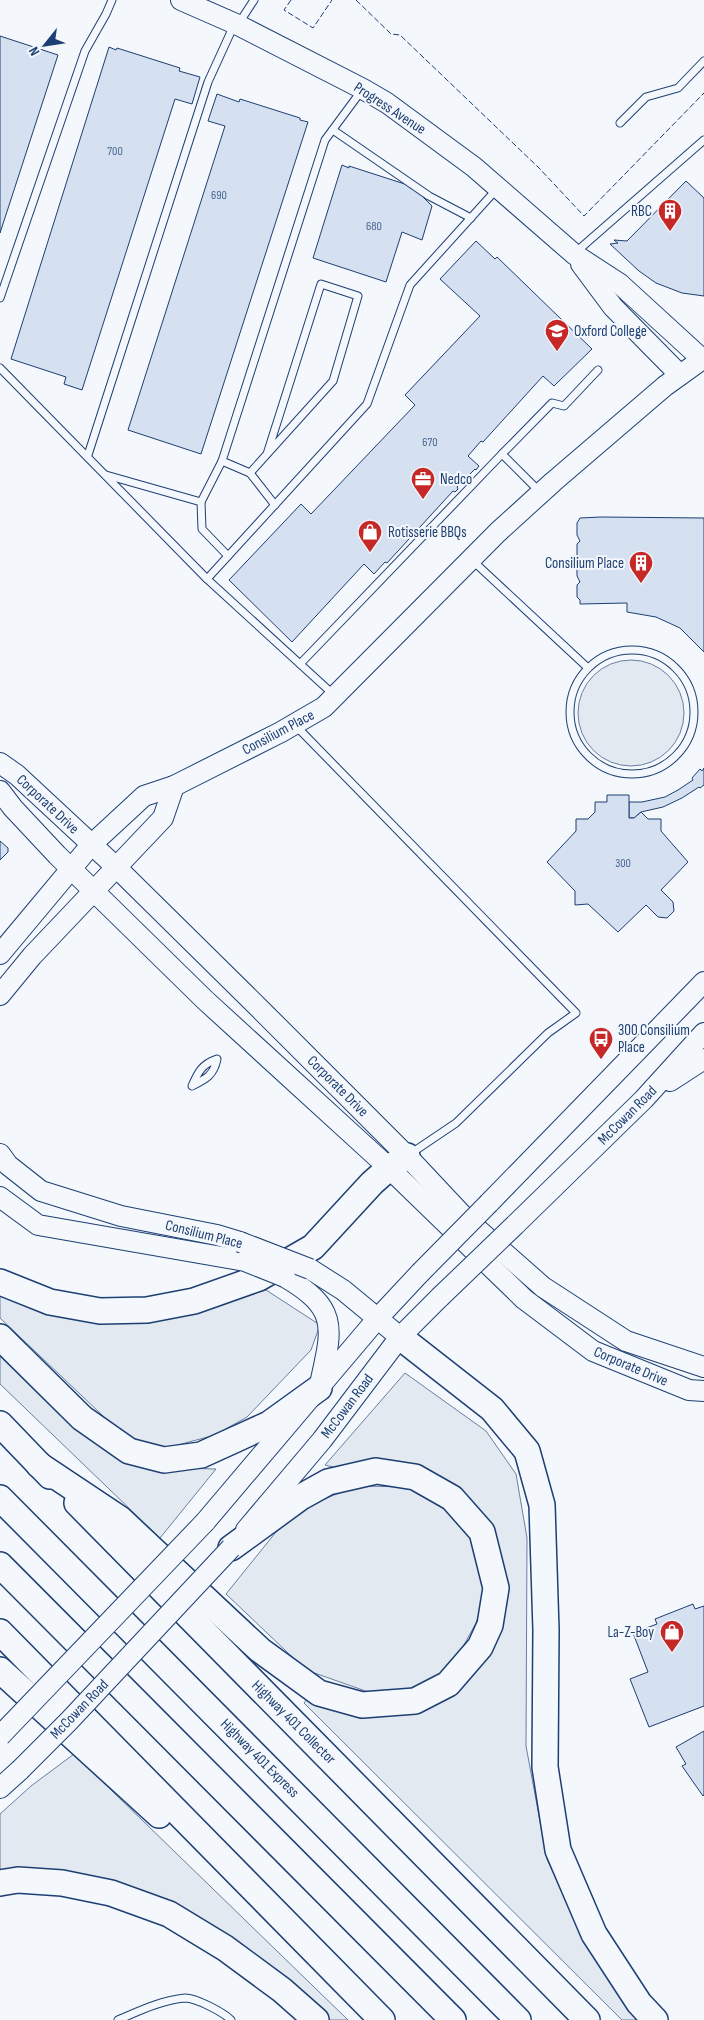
<svg xmlns="http://www.w3.org/2000/svg" width="704" height="2020" viewBox="0 0 704 2020" font-family="'Sofia Sans Condensed',sans-serif">
<rect width="100%" height="100%" fill="#f4f7fb"/>
<g fill="#e3e9f0" stroke="#687fa3">
<circle cx="631" cy="713" r="53"/>
<path d="M266 1290 320 1325 311 1350 247 1417 215 1435 163 1449 122 1434 0 1318V1291L99 1322 178 1317Z"/>
<path d="M0 1352 145 1467 216 1469 160 1538 0 1384Z"/>
<path d="M405 1373 486 1431 516 1474 527 1538 526 1746 547 1859 584 1941 640 2020H622L304 1703 310 1695 434 1704 503 1595 461 1501 325 1465Z"/>
<path d="M356 1486 415 1487 453 1516 477 1547 487 1590 476 1623 454 1663 418 1690 374 1694 306 1670 226 1594 276 1532 310 1505Z"/>
<path d="M74 1754 348 2020H329L245 1951 130 1888 0 1875V1814L31 1786Z"/>
</g>
<g fill="#d5e0f0" stroke="#1d3f73">
<path d="M0 36 58 55 0 233Z"/>
<path d="M109 47 116 50 117 48 180 68 179 71 200 77 192 104 175 99 82 390 64 384 66 377 11 359Z"/>
<path d="M217 94 239 102 240 99 300 118V120L308 122 201 454 128 430 225 126 208 121Z"/>
<path d="M342 165 349 168V166L411 186 410 188 416 190 432 206 422 240 402 232 386 282 313 258Z"/>
<path d="M686 181 704 198V296L682 293 656 283 639 271 610 244 618 243 614 240 627 241Z"/>
<path d="M476 241 495 259 497 257 592 349 554 386 543 376 483 442 481 441 468 456 479 466 476 470 475 469 457 487 458 489 455 492 453 491 387 563 385 562 374 574 364 564 292 642 229 580 301 504 311 514 415 405 405 395 480 316 440 279Z"/>
<path d="M601 517 704 518V652L680 628 656 617 627 612V603L580 604V600L577 597V585L580 582 577 576V565L580 559 577 556V544L580 541 577 535V523L580 518Z"/>
<path d="M704 768V785L700 788 699 787 682 798 663 807 641 812 634 818H629V802H642L665 797 678 790 693 780 692 778 700 769 702 771Z"/>
<path d="M607 795H629V818H634L641 812 648 819H661V831L688 862 661 890 673 902 674 911 667 918 658 917 646 905 618 932 588 904 575 905V891L547 862 576 831V819H588L595 812V802H607Z"/>
<path d="M0 841 8 848V852L0 860Z"/>
<path d="M693 1604 695 1609 704 1606V1706L649 1727 630 1679 648 1672 633 1633 657 1624 655 1619Z"/>
<path d="M704 1731V1795L703 1796 682 1766 686 1764 676 1747Z"/>
</g>
<g fill="none" stroke-linecap="round" stroke-linejoin="round">
<defs>
<g id="lane">
<path d="M239 23 254 0"/>
<path d="M620 123 646 97 678 88 704 61"/>
<path d="M333 130 429 196 471 218"/>
<path d="M576 252 704 140"/>
<path d="M0 298 85 51 106 14 112 0"/>
<path d="M0 368 207 579 367 404 410 285 496 190"/>
<path d="M267 454 321 284 358 296 333 381 250 473 275 505"/>
<path d="M502 454 552 403 564 406 598 370"/>
<path d="M88 455 208 82 234 25"/>
<path d="M250 473 222 461 325 140 362 90"/>
<path d="M106 475 201 502 222 461"/>
<path d="M201 502 202 529 228 556"/>
<path d="M473 561 588 668"/>
<path d="M207 579 334 695"/>
<circle cx="632" cy="712" r="62"/>
<path d="M300 664 502 454 540 492"/>
<path d="M296 726 576 1013 548 1033 456 1123 410 1154"/>
<path d="M217 1059C214 1075 206 1079 192 1086 198 1072 202 1064 217 1059Z"/>
<path d="M118 2020C139 2011 162 2000 185 1998 196 1998 223 2012 231 2020"/>
</g>
<g id="secondary">
<path d="M181 0 238 25 363 89 387 103 474 167 574 254 620 284 702 359"/>
<path d="M581 264 613 307 680 375"/>
<path d="M0 763 17 775 116 867 261 1010 407 1156 467 1220 543 1287 626 1341 704 1367"/>
<path d="M0 791 13 808 57 855 205 1000 389 1168 524 1299 593 1351 689 1390 704 1391"/>
<path d="M0 954 91 845 144 796 174 786 281 732 324 707 498 532 553 482 665 386 704 358"/>
<path d="M0 995 32 956 163 818 174 786"/>
<path d="M670 1081 704 1059"/>
<path d="M0 1154 8 1165 41 1191 121 1216 217 1235 240 1242"/>
<path d="M0 1197 38 1225 245 1261"/>
<path d="M489 1203 704 982"/>
<path d="M515 1225 644 1099 704 1033"/>
<path d="M310 1269 343 1290 400 1337"/>
<path d="M285 1277C340 1309 332 1329 320 1384"/>
<path d="M205 1522 377 1319 420 1273"/>
<path d="M246 1530 322 1440 400 1337 440 1297"/>
<path d="M0 1788 20 1770"/>
</g>
<g id="highway">
<path d="M0 1282 50 1302 100 1311 147 1310 194 1301 259 1278 313 1247 372 1183 389 1168 407 1156"/>
<path d="M0 1337 82 1418 129 1451 164 1460 201 1455 234 1440 269 1424 319 1388"/>
<path d="M400 1337 492 1409 527 1451 542 1505 546 1630 545 1767 558 1850 594 1934 639 2003 655 2020"/>
<path d="M0 1424 50 1476"/>
<path d="M39 1465 120 1519 260 1650 319 1693 362 1705 415 1701 448 1684 480 1647 490 1625 496 1588 482 1532 452 1498 415 1477 376 1471 328 1482 301 1497 231 1548"/>
<path d="M0 1498 518 2020"/>
<path d="M77 1503 587 2020"/>
<path d="M0 1565 453 2020"/>
<path d="M0 1632 382 2020"/>
<path d="M0 1670 159 1815"/>
<path d="M0 1883 18 1880 62 1883 111 1893 169 1914 225 1948 282 1990 316 2020"/>
</g>
</defs>
<use href="#lane" stroke="#1d3f73" stroke-width="9"/>
<use href="#secondary" stroke="#1d3f73" stroke-width="22"/>
<use href="#highway" stroke="#1d3f73" stroke-width="28"/>
<use href="#lane" stroke="#f4f7fb" stroke-width="7"/>
<use href="#secondary" stroke="#f4f7fb" stroke-width="20"/>
<use href="#highway" stroke="#f4f7fb" stroke-width="25"/>
<defs>
<g id="secondary-bridge">
<path d="M240 1242 310 1269"/>
<path d="M245 1261 285 1277"/>
<path d="M420 1273 489 1203"/>
<path d="M440 1297 515 1225"/>
<path d="M0 1736 205 1522"/>
<path d="M20 1770 69 1721 231 1548"/>
</g>
</defs>
<use href="#secondary-bridge" stroke="#1d3f73" stroke-width="22" stroke-linecap="butt"/>
<use href="#secondary-bridge" stroke="#f4f7fb" stroke-width="20"/>
<g stroke="#1d3f73" stroke-width="1" stroke-dasharray="6 2.5" stroke-linecap="butt">
<path d="M291 0 284 10 313 28 332 0"/>
<path d="M356 0 391 34 400 35 539 168 584 216 704 93"/>
</g>
</g>
<defs>
<symbol id="building-pin" viewBox="-11 -11 22 30"><path d="M0 17L-7.5 6A9.5 9.5 0 1 1 7.5 6Z" fill="#c62828" stroke="#f4f7fb"/><path d="M-4-6H4V6H1V3H-1V6H-4ZM-2.5-4.3h1.7v1.8h-1.7ZM.8-4.3h1.7v1.8H.8ZM-2.5-1h1.7V.8h-1.7ZM.8-1h1.7V.8H.8Z" fill="#fff"/></symbol>
<symbol id="university-pin" viewBox="-11 -11 22 30"><path d="M0 17L-7.5 6A9.5 9.5 0 1 1 7.5 6Z" fill="#c62828" stroke="#f4f7fb"/><path d="M0-5L7-2L0 1L-7-2ZM-4 1L0 2.5L4 1V4Q0 6-4 4Z" fill="#fff"/></symbol>
<symbol id="office-pin" viewBox="-11 -11 22 30"><path d="M0 17L-7.5 6A9.5 9.5 0 1 1 7.5 6Z" fill="#c62828" stroke="#f4f7fb"/><path d="M-6-3h4V-5.5h4V-3h4V5H-6ZM-1-4.5V-3h2v-1.5ZM-6 0V1H6V0Z" fill="#fff"/></symbol>
<symbol id="shop-pin" viewBox="-11 -11 22 30"><path d="M0 17L-7.5 6A9.5 9.5 0 1 1 7.5 6Z" fill="#c62828" stroke="#f4f7fb"/><path d="M-5-2.5h2.3a2.7 3.5 0 0 1 5.4 0H5L5.5 6h-11ZM-1.5-2.5h3a1.5 2.3 0 0 0-3 0Z" fill="#fff"/></symbol>
<symbol id="bus-pin" viewBox="-11 -11 22 30"><path d="M0 17L-7.5 6A9.5 9.5 0 1 1 7.5 6Z" fill="#c62828" stroke="#f4f7fb"/><path d="M-5-6H5V4H4V6H2V4H-2V6H-4V4H-5ZM-3.5-4V0h7V-4ZM-3.5 1.2v1.5H-2V1.2ZM2 1.2v1.5H3.5V1.2Z" fill="#fff"/></symbol>
</defs>
<g fill-rule="evenodd">
<use href="#building-pin" x="656" y="197" width="28" height="38"/>
<use href="#university-pin" x="543" y="317" width="28" height="38"/>
<use href="#office-pin" x="409" y="465" width="28" height="38"/>
<use href="#shop-pin" x="356" y="518" width="28" height="38"/>
<use href="#building-pin" x="627" y="549" width="28" height="38"/>
<use href="#bus-pin" x="587" y="1025" width="28" height="38"/>
<use href="#shop-pin" x="658" y="1618" width="28" height="38"/>
</g>
<g text-anchor="middle" stroke-width="4" stroke-linejoin="round" paint-order="stroke">
<g font-size="12" fill="#4b6792">
<text x="115" y="155">700</text>
<text x="219" y="199">690</text>
<text x="374" y="230">680</text>
<text x="430" y="446">670</text>
<text x="623" y="867">300</text>
</g>
<g font-size="15" fill="#1d3f73" stroke="#f4f7fb">
<text transform="translate(390 108) rotate(33)" y="5">Progress Avenue</text>
<text transform="translate(278 732) rotate(-28)" y="5">Consilium Place</text>
<text transform="translate(48 804) rotate(43)" y="5">Corporate Drive</text>
<text transform="translate(338 1086) rotate(45)" y="5">Corporate Drive</text>
<text transform="translate(627 1115) rotate(-45)" y="5">McCowan Road</text>
<text transform="translate(204 1234) rotate(14)" y="5">Consilium Place</text>
<text transform="translate(631 1366) rotate(23)" y="5">Corporate Drive</text>
<text transform="translate(347 1406) rotate(-53)" y="5">McCowan Road</text>
<text transform="translate(79 1709) rotate(-46)" y="5">McCowan Road</text>
<text transform="translate(294 1722) rotate(45)" y="5">Highway 401 Collector</text>
<text transform="translate(260 1758) rotate(45)" y="5">Highway 401 Express</text>
</g>
<g font-size="15" fill="#1d3f73" stroke="#f4f7fb" text-anchor="start">
<text x="652" y="216" text-anchor="end">RBC</text>
<text x="574" y="336">Oxford College</text>
<text x="440" y="484">Nedco</text>
<text x="388" y="537">Rotisserie BBQs</text>
<text x="624" y="568" text-anchor="end">Consilium Place</text>
<text x="618" y="1035">300 Consilium<tspan x="618" dy="17">Place</tspan></text>
<text x="654" y="1637" text-anchor="end">La-Z-Boy</text>
</g>
</g>
<g transform="translate(45 45) rotate(240)" stroke="#f4f7fb" stroke-width="4" paint-order="stroke">
<path d="M0-4L9 19L0 12L-9 19Z" fill="#1d3f73"/>
<text y="-8" font-size="14" font-weight="bold" text-anchor="middle" fill="#1d3f73">N</text>
</g>
</svg>
